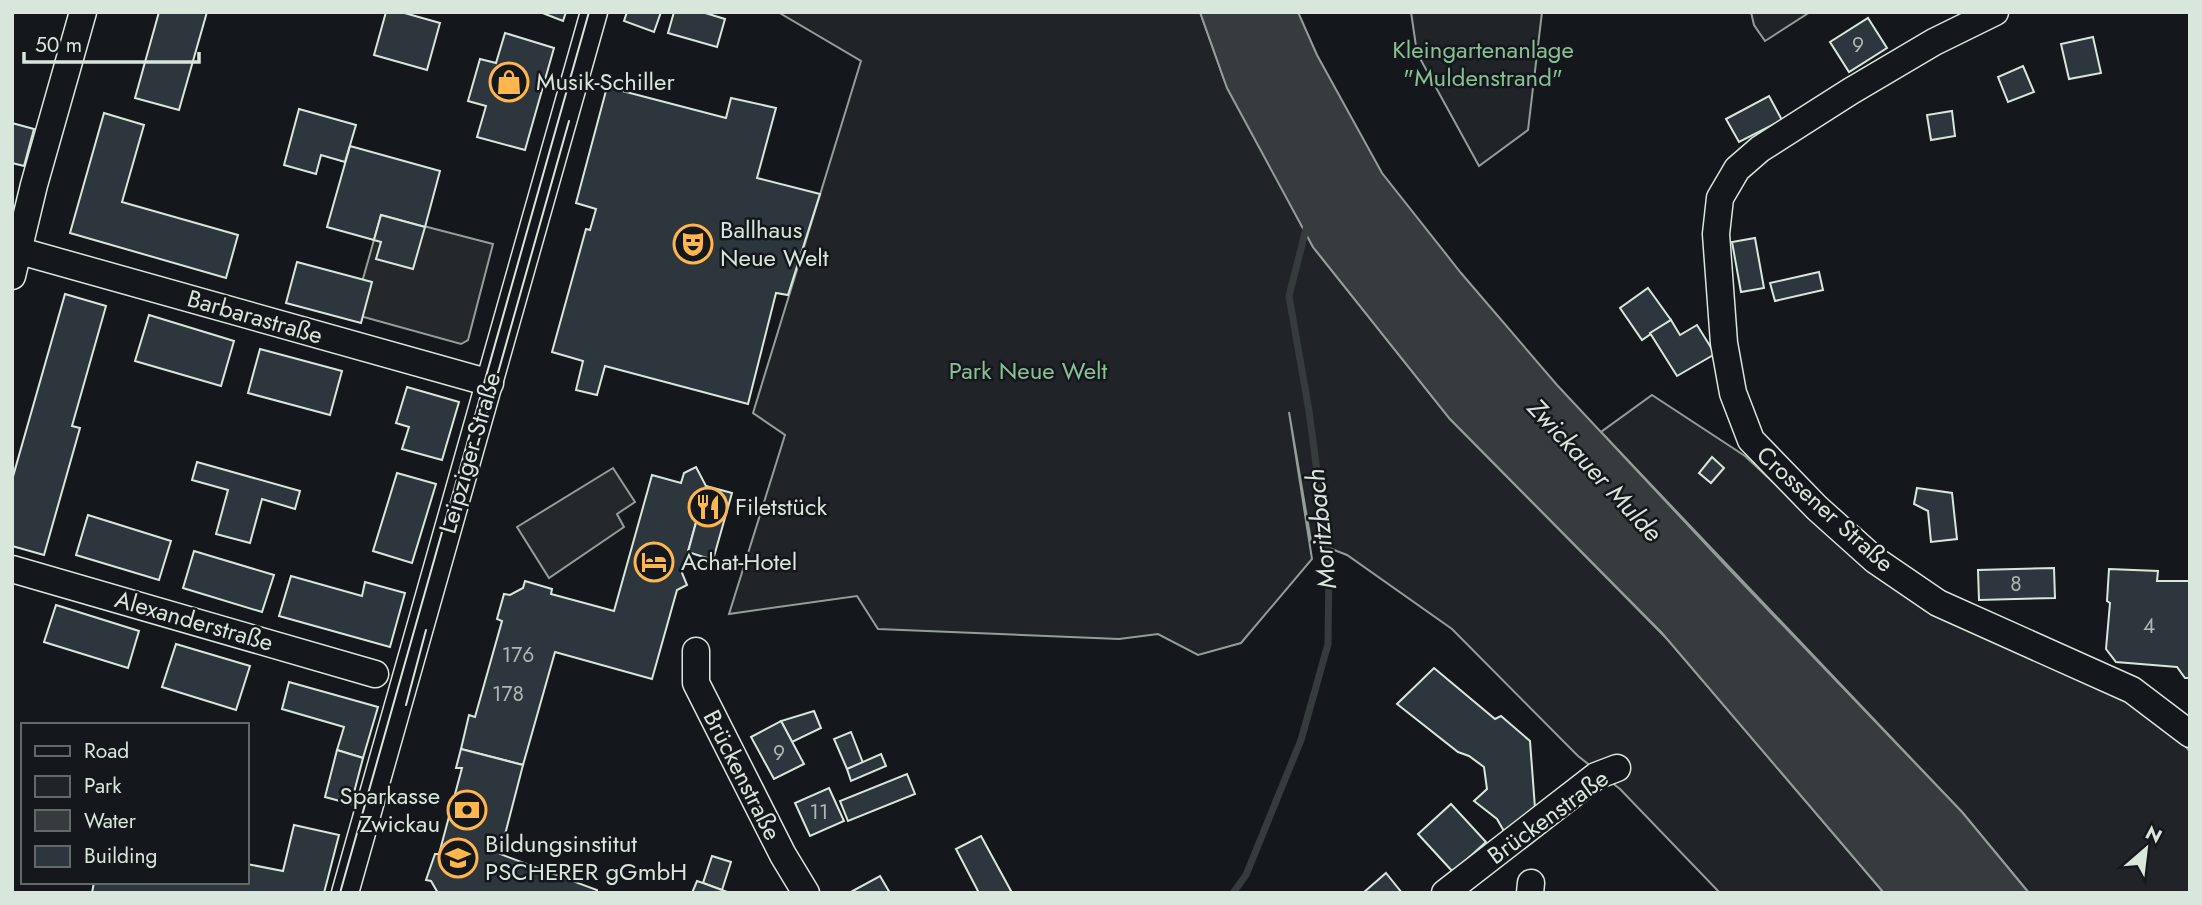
<svg xmlns="http://www.w3.org/2000/svg" width="2202" height="905" viewBox="0 0 2202 905" font-family="Jost,sans-serif">
<rect width="100%" height="100%" fill="#14181c"/>
<g fill="#202428" stroke="#939e99" stroke-width="2">
<path d="M778 12H1200L1224 79 1313 247 1450 419 1669 641 1884 893H1720L1620 789 1578 756 1452 629 1347 555 1311 541 1289 412 1312 559 1241 643 1198 655 1158 634 1119 639 878 629 857 596 729 614 785 435 753 413 861 61Z"/>
<path d="M1411 12H1542L1528 130 1479 166 1417 53Z"/>
<path d="M1751 12H1810L1765 41 1754 25Z"/>
<path d="M1652 395 1745 456 1806 513 2123 695 2182 742 2190 752V893H2029L1962 812 1601 432Z"/>
</g>
<g fill="#24282b" stroke="#939e99" stroke-width="2">
<path d="M381 215 493 244 468 340 461 344 353 314Z"/>
<path d="M613 468 635 502 617 514 624 527 549 578 517 527Z"/>
</g>
<path fill="#363b3e" stroke="#939e99" stroke-width="2" d="M1200 12H1298L1317 55 1382 173 1461 273 1557 385 1729 569 1962 812 2029 893H1884L1662 633 1450 419 1313 247 1227 88Z"/>
<g fill="none" stroke-linecap="round" stroke-linejoin="round">
<path stroke="#363b3e" stroke-width="7" d="M1233 893 1246 875 1301 740 1328 644 1329 562 1309 411 1289 296 1307 225"/>
</g>
<g fill="#2c363c" stroke="#d8e6dc" stroke-width="2">
<path d="M159 12H207L179 110 135 98Z"/>
<path d="M386 12H401L440 23 427 70 374 55Z"/>
<path d="M540 12H566L563 21Z"/>
<path d="M627 12H661L654 32 624 21Z"/>
<path d="M674 12H702L725 19 717 47 668 33Z"/>
<path d="M1868 18 1887 48 1849 72 1830 42Z"/>
<path d="M505 33 554 48 525 150 477 137 486 106 468 101 480 59 496 63Z"/>
<path d="M2093 37 2101 73 2069 79 2061 44Z"/>
<path d="M2023 66 2034 92 2008 102 1998 77Z"/>
<path d="M607 87 726 118 731 98 776 108 757 178 820 194 788 295 776 293 748 404 605 366 597 395 576 390 583 361 552 352 586 229 590 230 596 209 576 203Z"/>
<path d="M1769 96 1782 120 1739 142 1726 119Z"/>
<path d="M299 109 356 125 345 162 321 155 316 174 284 165Z"/>
<path d="M1952 111 1955 136 1931 140 1927 115Z"/>
<path d="M104 113 144 125 122 202 238 235 226 278 70 233Z"/>
<path d="M12 123 34 129 24 166 12 163Z"/>
<path d="M350 146 440 171 425 227 381 215 374 240 327 227Z"/>
<path d="M381 215 425 227 413 269 376 259 381 242 374 240Z"/>
<path d="M1755 238 1764 288 1741 292 1732 242Z"/>
<path d="M297 262 372 282 361 323 286 303Z"/>
<path d="M1819 272 1823 290 1775 301 1770 283Z"/>
<path d="M1648 288 1671 320 1642 340 1620 308Z"/>
<path d="M65 294 106 306 72 426 80 428 44 555 12 546V480Z"/>
<path d="M149 315 234 341 221 386 135 361Z"/>
<path d="M1671 320 1680 335 1697 325 1715 354 1677 376 1650 333Z"/>
<path d="M260 349 342 371 330 415 248 393Z"/>
<path d="M407 387 459 402 442 460 402 449 409 427 396 423Z"/>
<path d="M1712 457 1724 468 1711 483 1699 473Z"/>
<path d="M197 462 300 491 295 509 262 499 250 543 216 534 228 490 192 480Z"/>
<path d="M696 467 706 486 682 573 687 585 677 590 652 679 555 652 523 765 461 749 469 715 475 717 502 621 497 619 504 594 510 595 523 588 525 581 552 589 551 594 614 611 652 475 681 483 684 473Z"/>
<path d="M397 473 436 484 412 563 373 551Z"/>
<path d="M706 486 732 493 713 560 688 552Z"/>
<path d="M1917 488 1952 493 1957 539 1931 542 1928 511 1914 504Z"/>
<path d="M88 515 171 541 159 580 76 555Z"/>
<path d="M194 551 274 575 262 612 183 588Z"/>
<path d="M2054 568 2055 598 1979 600 1978 570Z"/>
<path d="M2109 569 2158 571 2157 581H2190V678H2185L2177 667 2116 662 2106 649 2110 603 2107 601Z"/>
<path d="M291 576 362 596 365 582 405 593 390 647 279 616Z"/>
<path d="M56 605 139 631 128 668 44 642Z"/>
<path d="M176 644 250 666 236 710 162 687Z"/>
<path d="M1434 668 1495 719 1501 716 1530 741 1535 808 1505 833 1497 819 1474 801 1487 789 1484 767 1469 756 1458 752 1397 704Z"/>
<path d="M289 682 378 707 363 758 337 750 344 727 282 709Z"/>
<path d="M814 711 821 728 792 742 781 721Z"/>
<path d="M781 721 804 764 774 779 751 737Z"/>
<path d="M851 732 863 763 847 769 834 739Z"/>
<path d="M461 749 523 765 500 854 597 890 596 893H438L431 881 426 880 435 854H439L462 768H456Z"/>
<path d="M337 750 363 758 351 804 325 797Z"/>
<path d="M881 754 886 766 851 781 847 769Z"/>
<path d="M907 774 915 794 848 821 840 801Z"/>
<path d="M829 788 844 821 810 836 795 803Z"/>
<path d="M1451 804 1486 842 1453 872 1418 834Z"/>
<path d="M294 825 339 835 324 893H92L94 882H247V864L283 871Z"/>
<path d="M981 836 1011 891 1008 893H979L956 849Z"/>
<path d="M712 856 731 862 722 890 703 883Z"/>
<path d="M1386 873 1402 893H1363Z"/>
<path d="M880 876 890 893H849Z"/>
<path d="M697 881 703 883 730 893H692Z"/>
</g>
<g fill="none" stroke-linecap="round" stroke-linejoin="round">
<defs>
<g id="minor">
<path d="M1995 12 1934 42 1851 91 1760 149 1737 169 1720 198 1716 234 1724 343 1733 393 1751 440 1817 508 1875 560 1938 603 2132 690 2190 734"/>
<path d="M20 251 490 383"/>
<path d="M12 276 34 185 83 12"/>
<path d="M12 569 375 674"/>
<path d="M696 651V683L783 855 806 893"/>
<path d="M345 893 594 12"/>
<path d="M1445 893 1596 776 1617 768"/>
<path d="M1530 893 1531 883"/>
</g>
</defs>
<use href="#minor" stroke="#d8e6dc" stroke-width="29"/>
<use href="#minor" stroke="#14181c" stroke-width="26"/>
<g stroke="#d8e6dc" stroke-width="2">
<path d="M474 458 569 121"/>
<path d="M406 705 426 630"/>
<path d="M340 893 589 12"/>
</g>
</g>
<defs>
<symbol id="shop-ring" viewBox="-11 -11 22 22"><circle r="9.5" fill="#14181c" stroke="#ffb74d" stroke-width="1.5"/><path d="M-5-2.5h2.3a2.7 3.5 0 0 1 5.4 0H5L5.5 6h-11ZM-1.5-2.5h3a1.5 2.3 0 0 0-3 0Z" fill="#ffb74d"/></symbol>
<symbol id="theatre-ring" viewBox="-11 -11 22 22"><circle r="9.5" fill="#14181c" stroke="#ffb74d" stroke-width="1.5"/><path d="M-5-5.5Q0-4 5-5.5V0Q5 5 0 6Q-5 5-5 0ZM-3.3-2.5H-1v1.5H-3.3ZM1-2.5H3.3v1.5H1ZM-2.8 1Q0 5.5 2.8 1Z" fill="#ffb74d"/></symbol>
<symbol id="restaurant-ring" viewBox="-11 -11 22 22"><circle r="9.5" fill="#14181c" stroke="#ffb74d" stroke-width="1.5"/><path d="M-5-6h1v4h1v-4h1v4h1v-4h1v5L-1.5 .5V6h-2V.5L-5-1ZM5-6V6H3V1.5H1.5Q1.5-4 5-6Z" fill="#ffb74d"/></symbol>
<symbol id="hotel-ring" viewBox="-11 -11 22 22"><circle r="9.5" fill="#14181c" stroke="#ffb74d" stroke-width="1.5"/><path d="M-6-4.5h1.5V1H6V5H4.5V3h-9V5H-6ZM-4 0a1.8 1.8 0 1 1 3.6 0ZM.5 0V-2.5h3Q6-2.5 6 0Z" fill="#ffb74d"/></symbol>
<symbol id="bank-ring" viewBox="-11 -11 22 22"><circle r="9.5" fill="#14181c" stroke="#ffb74d" stroke-width="1.5"/><path d="M-6-4H6V4H-6ZM0-2.3a2.3 2.3 0 1 0 0 4.6a2.3 2.3 0 1 0 0-4.6Z" fill="#ffb74d"/></symbol>
<symbol id="school-ring" viewBox="-11 -11 22 22"><circle r="9.5" fill="#14181c" stroke="#ffb74d" stroke-width="1.5"/><path d="M0-5L7-2L0 1L-7-2ZM-4 1L0 2.5L4 1V4Q0 6-4 4Z" fill="#ffb74d"/></symbol>
</defs>
<g fill-rule="evenodd">
<use href="#shop-ring" x="487" y="60" width="44" height="44"/>
<use href="#theatre-ring" x="671" y="222" width="44" height="44"/>
<use href="#restaurant-ring" x="686" y="485" width="44" height="44"/>
<use href="#hotel-ring" x="632" y="540" width="44" height="44"/>
<use href="#bank-ring" x="445" y="788" width="44" height="44"/>
<use href="#school-ring" x="436" y="836" width="44" height="44"/>
</g>
<g text-anchor="middle" stroke-width="5" stroke-linejoin="round" paint-order="stroke">
<g font-size="21" fill="#adbab4">
<text x="1858" y="52">9</text>
<text x="2016" y="591">8</text>
<text x="2149" y="633">4</text>
<text x="518" y="662">176</text>
<text x="508" y="701">178</text>
<text x="779" y="760">9</text>
<text x="819" y="819">11</text>
</g>
<g font-size="24" fill="#8ac095" stroke="#14181c">
<text x="1483" y="58">Kleingartenanlage<tspan x="1483" dy="28">"Muldenstrand"</tspan></text>
<text x="1028" y="379">Park Neue Welt</text>
</g>
<g font-size="24" fill="#d8e6dc" stroke="#14181c" text-anchor="start">
<text x="536" y="90">Musik-Schiller</text>
<text x="720" y="238">Ballhaus<tspan x="720" dy="28">Neue Welt</tspan></text>
<text x="735" y="515">Filetstück</text>
<text x="681" y="570">Achat-Hotel</text>
<text x="440" y="804" text-anchor="end">Sparkasse<tspan x="440" dy="28">Zwickau</tspan></text>
<text x="485" y="852">Bildungsinstitut<tspan x="485" dy="28">PSCHERER gGmbH</tspan></text>
</g>
<g font-size="24" fill="#d8e6dc" stroke="#14181c">
<text transform="translate(255 317) rotate(16)" y="8">Barbarastraße</text>
<text transform="translate(470 453) rotate(-74)" y="8">Leipziger Straße</text>
<text transform="translate(1825 509) rotate(42)" y="8">Crossener Straße</text>
<text transform="translate(194 621) rotate(16)" y="8">Alexanderstraße</text>
<text transform="translate(742 775) rotate(63)" y="8">Brückenstraße</text>
<text transform="translate(1548 817) rotate(-36)" y="8">Brückenstraße</text>
</g>
<g font-size="26" font-style="italic" fill="#d8e6dc" stroke="#14181c">
<text transform="translate(1595 470) rotate(47)" y="9">Zwickauer Mulde</text>
<text transform="translate(1321 529) rotate(-96)" y="9">Moritzbach</text>
</g>
</g>
<rect width="2202" height="905" fill="none" stroke="#d8e6dc" stroke-width="28"/>
<rect x="21" y="723" width="228" height="161" fill="#14181c" stroke="#626a69" stroke-width="2"/>
<rect x="35" y="746" width="35" height="10" fill="#14181c" stroke="#626a69" stroke-width="2"/>
<text x="84" y="758" font-size="21" fill="#d8e6dc">Road</text>
<rect x="35" y="776" width="35" height="21" fill="#202428" stroke="#626a69" stroke-width="2"/>
<text x="84" y="793" font-size="21" fill="#d8e6dc">Park</text>
<rect x="35" y="810" width="35" height="21" fill="#363b3e" stroke="#626a69" stroke-width="2"/>
<text x="84" y="828" font-size="21" fill="#d8e6dc">Water</text>
<rect x="35" y="846" width="35" height="21" fill="#2c363c" stroke="#626a69" stroke-width="2"/>
<text x="84" y="863" font-size="21" fill="#d8e6dc">Building</text>
<g transform="translate(2146 849) rotate(28)" stroke="#14181c" stroke-width="5" paint-order="stroke">
<path d="M0-5L12 26L0 18L-12 26Z" fill="#d8e6dc"/>
<text y="-10" font-size="19" font-weight="bold" text-anchor="middle" fill="#d8e6dc">N</text>
</g>
<path d="M24 52v10h175v-10" fill="none" stroke="#d8e6dc" stroke-width="3.5"/>
<text x="35" y="52" font-size="21" fill="#d8e6dc" stroke="#14181c" stroke-width="5" paint-order="stroke">50 m</text>
</svg>
